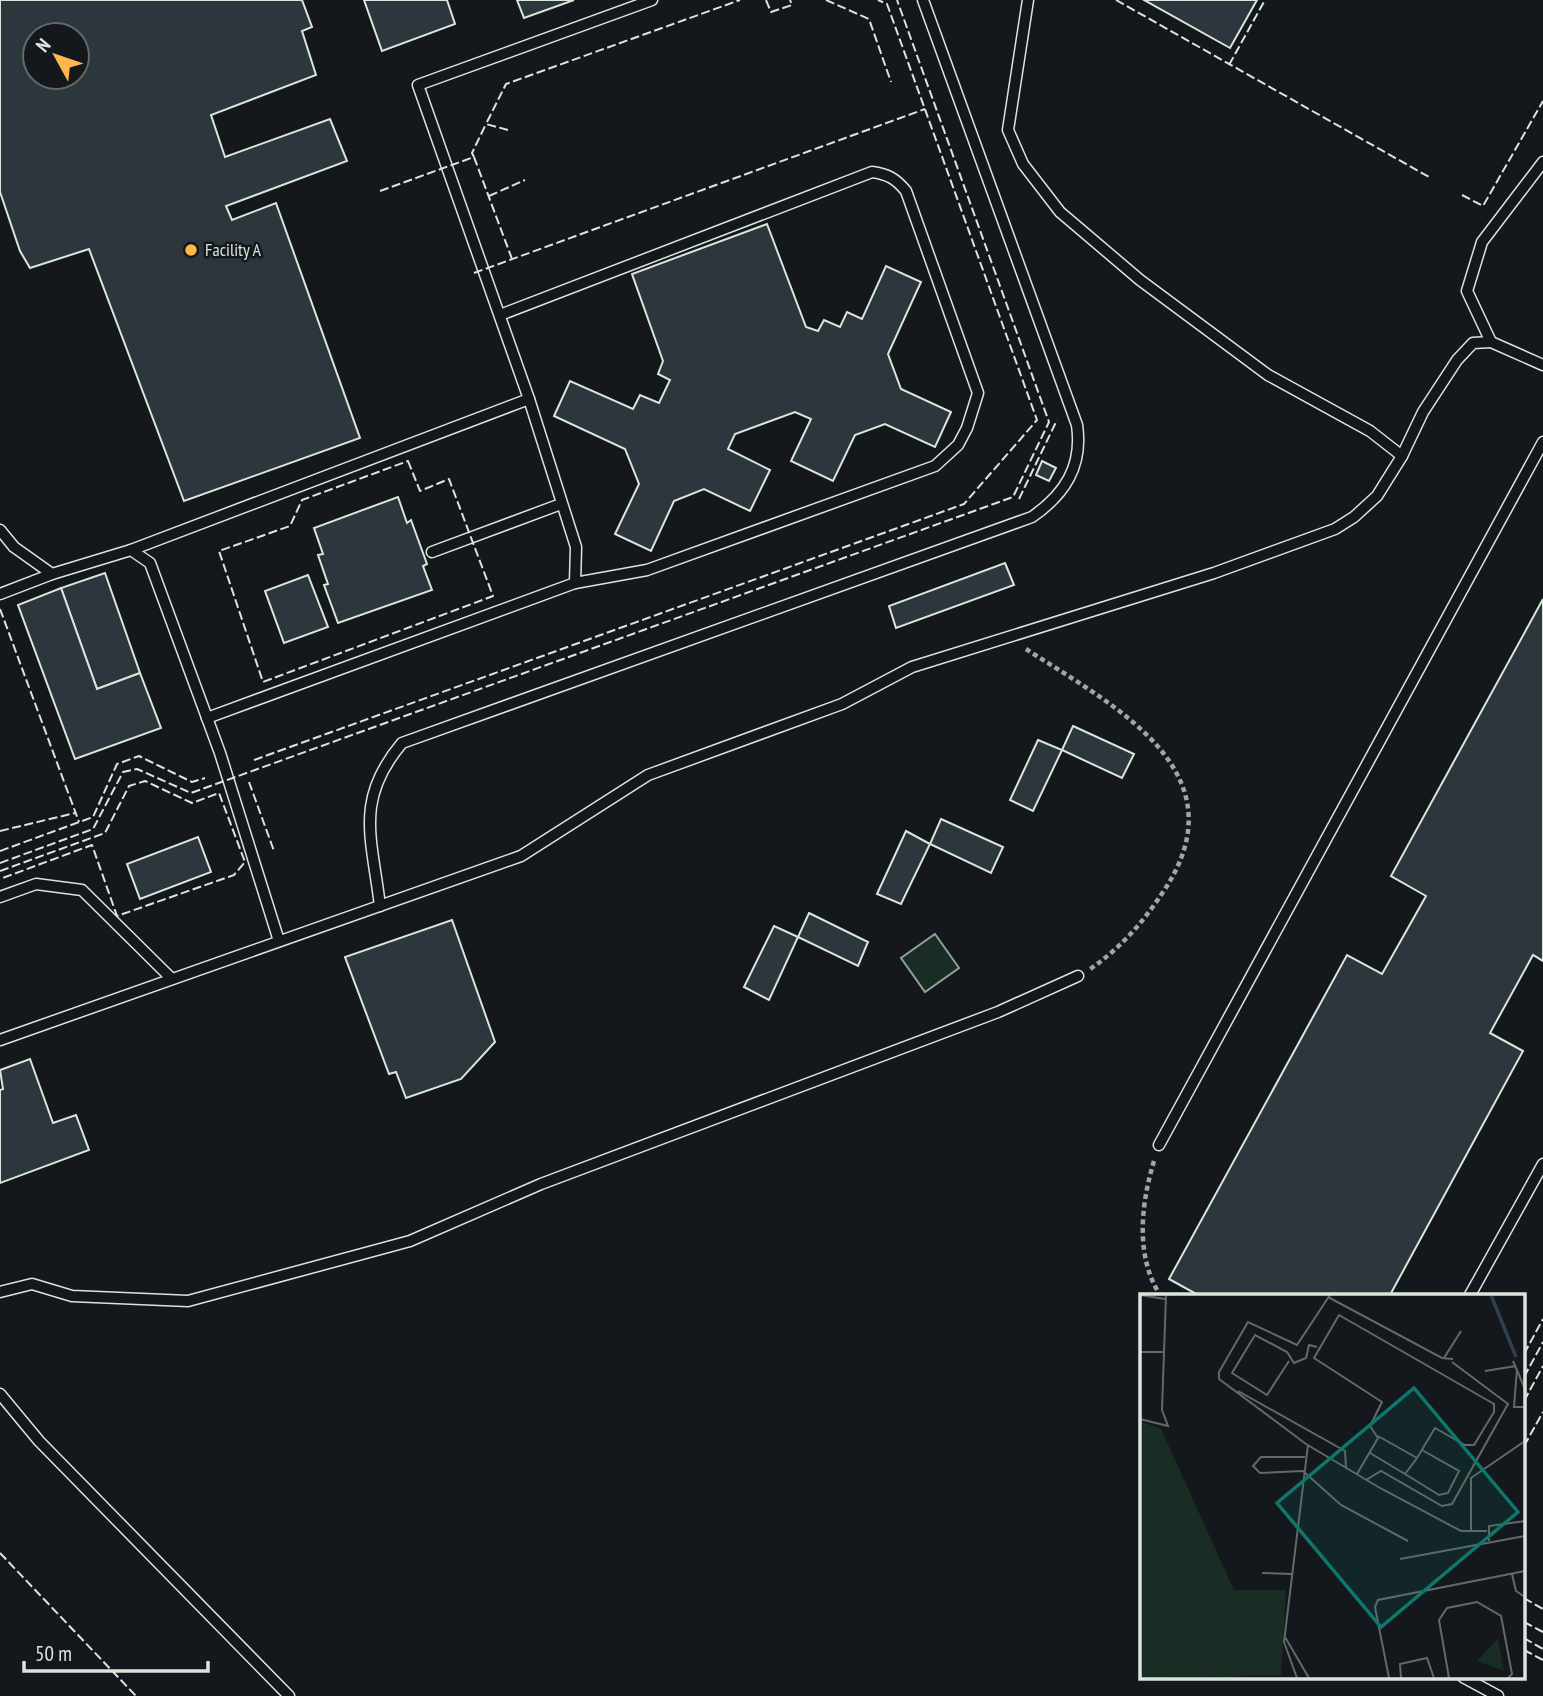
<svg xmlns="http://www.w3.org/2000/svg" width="1543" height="1696" viewBox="0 0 1543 1696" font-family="'PT Sans Narrow',sans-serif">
<rect width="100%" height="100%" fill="#14181c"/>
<path fill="#1a2d24" stroke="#939e99" stroke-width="2" d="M935 934 959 968 925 992 901 958Z"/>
<g fill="#2c363c" stroke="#d8e6dc" stroke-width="2" fill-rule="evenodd">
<path d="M0 0H302L312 27 302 31 316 75 211 115 225 157 330 119 347 161 226 206 232 220 276 203 360 438 184 501 89 249 30 268 20 251 0 192ZM35 35H77V77H35Z"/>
<path d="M364 0H447L455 24 382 51Z"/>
<path d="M517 0H574L524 18Z"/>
<path d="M1144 0H1257L1230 48Z"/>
<path d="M767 224 806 327 818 331 824 320 840 327 847 312 862 319 886 266 921 282 888 354 901 389 951 412 935 447 885 424 855 435 833 481 791 461 811 419 795 412 735 434 728 449 770 470 750 511 704 489 674 501 651 551 615 534 639 484 625 449 554 416 570 381 633 409 640 395 659 403 670 380 658 374 663 361 632 274Z"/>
<path d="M1042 461 1056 468 1049 481 1036 475Z"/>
<path d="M398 497 407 523 411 520 427 564 423 566 432 590 338 623 324 585 328 584 318 555 323 554 314 528Z"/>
<path d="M1005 563 1014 585 896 628 889 606Z"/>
<path d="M105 573 140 673 97 689 61 588Z"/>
<path d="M308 575 328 627 284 643 265 591Z"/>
<path d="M61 588 97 689 140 673 161 728 75 759 18 605Z"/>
<path d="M1543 599V961L1533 955 1490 1033 1523 1051 1390 1295H1198L1169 1279 1347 955 1382 974 1426 896 1391 876Z"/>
<path d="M1073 726 1134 754 1122 778 1062 750Z"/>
<path d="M1038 740 1062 750 1033 811 1010 800Z"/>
<path d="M941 819 1003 847 991 873 930 844Z"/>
<path d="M906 831 930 844 901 904 877 894Z"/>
<path d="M198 837 211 872 140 899 127 864Z"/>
<path d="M809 913 868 942 858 966 798 937Z"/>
<path d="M452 920 495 1042 461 1079 406 1098 396 1072 389 1074 345 957Z"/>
<path d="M774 926 798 937 769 1000 744 987Z"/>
<path d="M30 1059 53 1123 76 1115 89 1150 0 1183V1090L3 1089 0 1070Z"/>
</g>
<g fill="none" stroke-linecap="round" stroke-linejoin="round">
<defs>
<g id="service">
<path d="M1028 0 1008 130 1023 164 1060 212 1140 280 1268 375 1370 431 1402 456"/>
<path d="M1543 162 1482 242 1467 291 1491 342 1543 365"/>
<path d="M500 315 872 172C888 174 896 179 906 191L978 393 967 428 958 445 935 466 647 570 575 583"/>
<path d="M529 399 418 85 652 0"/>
<path d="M0 530 14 547 52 574 131 550 150 563 220 753 279 941"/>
<path d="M131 550 529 399 576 547 575 583 207 718"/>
<path d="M432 552 561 504"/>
<path d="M0 594 52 574"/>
<path d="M0 897 36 884 82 890 172 979"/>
<path d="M380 906C372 838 354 800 402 743L1032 517C1065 494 1083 466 1077 425L923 0"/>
<path d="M0 1040 521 856 648 775 842 704 912 667 1214 573 1335 529 1354 517 1377 496 1402 456 1423 412 1457 360 1473 343 1491 342"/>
<path d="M1159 1145 1543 442"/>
<path d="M0 1292 32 1284 72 1296 188 1301 410 1241 541 1184 998 1012 1078 976"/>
<path d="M1470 1295 1543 1164"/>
<path d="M0 1394 39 1441 289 1696"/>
<path d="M1463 1677 1498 1696"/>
</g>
</defs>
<use href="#service" stroke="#d8e6dc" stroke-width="13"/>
<g stroke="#9da8a2" stroke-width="4.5" stroke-dasharray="5 3.5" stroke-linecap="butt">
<path d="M1026 649C1112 705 1245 771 1163 892 1144 921 1120 949 1090 969"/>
<path d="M1154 1161C1141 1204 1135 1256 1160 1295"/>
</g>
<use href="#service" stroke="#14181c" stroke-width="10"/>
<g stroke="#d8e6dc" stroke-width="2" stroke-dasharray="9 3.5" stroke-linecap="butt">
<path d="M766 0 771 12 792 5 790 0"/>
<path d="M826 0 869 19 891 82"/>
<path d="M1116 0 1429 177"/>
<path d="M1229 65 1265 0"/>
<path d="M508 130 486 124 506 84 740 0"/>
<path d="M474 157 472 153 486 124"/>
<path d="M380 191 474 157 512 259"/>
<path d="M1462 195 1483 206 1543 101"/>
<path d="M489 196 525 180"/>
<path d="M474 273 925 109"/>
<path d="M408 461 420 491 449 479 493 596 263 682 219 551 290 526 302 500Z"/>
<path d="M1019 499 1057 420"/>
<path d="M0 609 79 822"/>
<path d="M254 760 964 504 1037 420 887 4 878 0"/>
<path d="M249 782 274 851"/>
<path d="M0 831 75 813"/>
<path d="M0 851 93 817 117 764 139 756 192 782 205 778"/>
<path d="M0 863 93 829 123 772 137 769 191 793 1013 497 1049 422 897 0"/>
<path d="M0 871 105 833 129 786 145 781 192 803 219 793 245 862 234 875 117 916 92 845 0 879"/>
<path d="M1524 1354 1543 1319"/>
<path d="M1524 1377 1543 1342"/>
<path d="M1524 1401 1543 1366"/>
<path d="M1524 1446 1543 1412"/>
<path d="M0 1553 136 1696"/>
<path d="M1524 1598 1543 1609"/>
<path d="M1524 1622 1543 1632"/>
<path d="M1524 1638 1543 1649"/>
<path d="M1524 1650 1543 1660"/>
</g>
</g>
<circle fill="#ffb74d" stroke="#14181c" stroke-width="2.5" cx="191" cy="250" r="7"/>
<g text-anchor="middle" stroke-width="5" stroke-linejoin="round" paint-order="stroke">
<g font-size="18" fill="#d8e6dc" stroke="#14181c" text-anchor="start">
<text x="205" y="256">Facility A</text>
</g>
</g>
<g transform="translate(1140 1294)">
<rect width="385" height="385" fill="#14181c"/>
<path d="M0 127 21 135 94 296H146L141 381 0 384Z" fill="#1a2d24"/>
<path d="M0 127 9 131 21 135 13 143 0 147ZM13 231H38L45 263 57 276 49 286 41 278 31 283 22 276 14 291 0 285V242ZM37 318 45 328 55 318 63 338 59 349 65 352 77 339 88 346 82 371 95 384H82L74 378 65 382 52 373 47 363 32 378 34 384H0V327L9 349H27L34 341 31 327Z" fill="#1a2d24"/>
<path d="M358 345 364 377 337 367Z" fill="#1a2d24"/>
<path fill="none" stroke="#2f3f4d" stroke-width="3.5" d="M351 1 376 63"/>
<path fill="none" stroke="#626a69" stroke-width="2" d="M0 1 25 5M190 1 157 51 108 28 79 78V85L166 150 240 194 321 237H347M188 3 302 64 313 65M0 58H23M304 64 321 37M149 67 127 101 92 79 115 41 147 58 154 69 166 64 169 51 177 53M373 67 385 95M377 75 374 113H385M345 77 376 72M98 97 205 157 206 174M0 125 28 132 22 116 26 1M230 159 265 180 277 164 238 142M165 163H121L113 172 120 179 163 177 201 211 268 247M217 180 238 144 230 132 242 108 174 64 199 21 354 110V118L334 151H325L295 134 277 164M265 180 299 201 308 199 319 177 282 156M226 186 241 177 302 212 312 210 368 110 312 68M331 238V184L385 147M349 247V232L385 227M260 265 385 242M122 279 152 280M372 280 376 297 385 303M145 343 169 384M157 384 144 348 168 151M249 384 235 313 238 306 385 277M261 384 260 370 287 364 294 384M309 384 299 326 307 314 337 308 361 322 372 380 368 384"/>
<path fill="#0f766e" fill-opacity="0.15" stroke="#0f766e" stroke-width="3.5" d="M274 94 378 218 241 333 137 209Z"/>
<rect width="385" height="385" fill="none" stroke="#d8e6dc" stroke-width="3.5"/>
</g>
<g transform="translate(56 56) rotate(310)"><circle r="33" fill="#14181c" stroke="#626a69" stroke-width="2"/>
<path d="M0-5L12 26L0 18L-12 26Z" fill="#ffb74d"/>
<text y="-10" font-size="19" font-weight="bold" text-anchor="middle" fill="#d8e6dc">N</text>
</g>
<path d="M24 1661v10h184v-10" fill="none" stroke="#d8e6dc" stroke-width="3.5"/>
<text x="35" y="1661" font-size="21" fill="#d8e6dc" stroke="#14181c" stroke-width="5" paint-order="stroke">50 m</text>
</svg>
